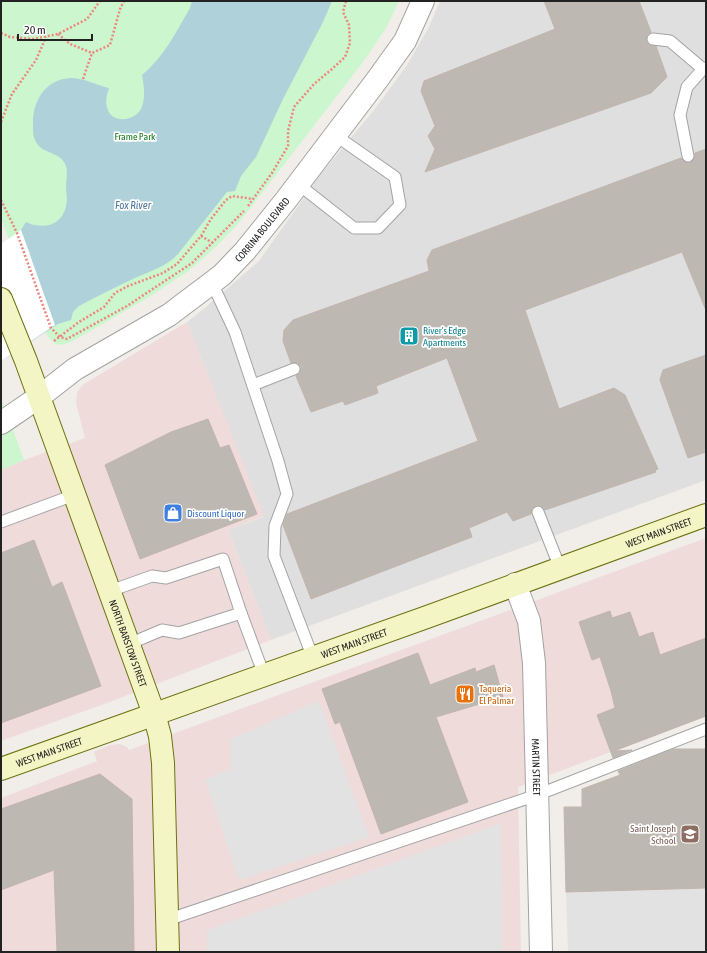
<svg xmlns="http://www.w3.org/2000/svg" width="707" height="953" viewBox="0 0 707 953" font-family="'Asap Condensed',sans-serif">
<rect width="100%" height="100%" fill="#f1eee9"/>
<path fill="#e0dfdf" d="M440 1H706V480L271 640 228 530 263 517 187 322 206 307 259 261 320 175 374 110 407 65 429 27Z"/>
<g fill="#f0dbdb">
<path d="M187 322 264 516 228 530 271 640 107 703 1 741V470L24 460 85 438 76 403 77 392 84 384Z"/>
<path d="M706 538V716L518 787 521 952H1V798L97 761 94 752 100 749 111 745 120 744 127 747 129 750Z"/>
</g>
<g fill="#ccf6ce">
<path d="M1 1H399L386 28 363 62 269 184 237 225 217 246 190 270 146 299 73 341C59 348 53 345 45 332L1 219Z"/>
<path d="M1 398 24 460 1 470Z"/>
</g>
<g fill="#e2e2e2">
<path d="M319 701 369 837 239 880 205 779 231 769 230 739Z"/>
<path d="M501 823 503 952H207V930Z"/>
<path d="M706 888V952H568L566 892Z"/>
</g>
<path fill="#aed1da" d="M192 1H332L323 22 283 99 256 157 241 176 235 191 227 192 178 254C166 267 150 271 135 278 116 287 97 296 79 306L73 312 71 320 58 324 1 361V273L30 254 21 230 26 222C43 230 62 226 66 206 68 199 66 194 66 187 66 180 68 173 66 166 61 151 43 155 36 142 33 137 33 131 33 125 32 102 45 79 71 78 84 78 96 85 109 88 107 94 105 101 107 107 110 124 134 122 141 109 146 98 144 86 142 75 164 57 176 32 190 8Z"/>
<path fill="#fff" d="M21 230 55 325 1 361V244Z"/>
<g fill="#beb8b2" stroke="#c2b5ad">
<path d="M544 1H639L651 32 647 35 646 41 649 45 656 46 667 77 651 93 425 172 435 149 428 136 435 126 421 91 424 81 555 29Z"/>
<path d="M706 149V308H705L682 252 525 310 559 409 614 388 625 395 658 469 655 470 656 472 545 510 542 506 536 505 532 508 531 514 513 521 507 512 469 528 472 537 311 599 283 525 287 514 478 441 447 358 376 386 378 393 345 405 343 401 311 412 296 376 300 373 301 367 298 363H291L283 341 284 330 293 320 429 271 427 260 432 250 681 158 685 162 690 163 694 159 695 153Z"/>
<path d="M706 355V452L688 458 660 380 663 370Z"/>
<path d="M208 419 220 448 229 445 257 514 140 559 105 465 171 432Z"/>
<path d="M34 540 52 587 62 582 101 686 1 723V553Z"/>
<path d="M610 611 612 618 630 612 639 637 653 632 660 655 706 638V716L614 751 632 750 613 758 597 715 615 708 611 691 600 657 592 660 579 622Z"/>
<path d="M418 653 430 685 475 668 476 672 494 665 503 697 436 717 468 802 381 834 340 722 335 724 322 689Z"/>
<path d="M673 749H705L706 888 566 892 564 807H582V789L620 775 618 771Z"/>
<path d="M100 774 132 799 134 952H57L54 870 1 890V809Z"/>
</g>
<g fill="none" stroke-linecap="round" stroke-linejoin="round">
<defs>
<g id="lane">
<path d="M653 39 670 41 703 69 706 68"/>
<path d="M688 156 680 115 687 87 703 69"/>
<path d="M298 184 354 228H378L400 205 395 177 335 135"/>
<path d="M212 283 235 332 278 461 287 494 275 526 274 556 313 658"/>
<path d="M253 385 294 369"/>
<path d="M538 512 560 568"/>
<path d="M1 522 74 495"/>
<path d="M110 591 152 576 166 578 223 559 241 613 179 633 162 630 129 644"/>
<path d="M241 613 264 675"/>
<path d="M167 920 537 795 706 729"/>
</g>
<g id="street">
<path id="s1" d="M1 423 39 397 75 369 169 315 222 275 245 251 286 200 377 80 405 41 423 1"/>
<path id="s2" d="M515 584 529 621 534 663 541 952"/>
</g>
<g id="secondary">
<path id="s3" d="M1 299 26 361 154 714 160 736 163 763 168 952"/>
<path id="s4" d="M1 769 427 617 706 515"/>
</g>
</defs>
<use href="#lane" stroke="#a3a3a3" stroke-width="13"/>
<use href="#street" stroke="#a3a3a3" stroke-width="24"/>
<use href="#secondary" stroke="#6a720f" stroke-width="24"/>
<g stroke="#ee867d" stroke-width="2.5" stroke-dasharray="2 2" stroke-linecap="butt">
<path d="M1 33 10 37 33 39 58 34 87 19 100 1"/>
<path d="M58 34 70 44 92 53"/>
<path d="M83 79 92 53 110 45 120 9 124 1"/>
<path d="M1 122 12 94 36 60 46 37"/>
<path d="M1 200 17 233 51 328 60 337 67 339 127 306 192 263 244 211"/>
<path d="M248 206 272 173 288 146V131L294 107 314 84 332 69 345 57 350 43 349 25 343 12 346 1"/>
<path d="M201 236 213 243"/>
<path d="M54 341 79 322 104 307 115 293 128 286 163 273 177 264 201 236 211 219 226 200 232 196 253 199"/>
</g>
<use href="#lane" stroke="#fff" stroke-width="11"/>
<use href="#street" stroke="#fff" stroke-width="22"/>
<use href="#secondary" stroke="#f4f5c4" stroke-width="22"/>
</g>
<defs>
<symbol id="building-square" viewBox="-11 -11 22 22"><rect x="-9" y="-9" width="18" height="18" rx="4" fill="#0f9aa8" stroke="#fff"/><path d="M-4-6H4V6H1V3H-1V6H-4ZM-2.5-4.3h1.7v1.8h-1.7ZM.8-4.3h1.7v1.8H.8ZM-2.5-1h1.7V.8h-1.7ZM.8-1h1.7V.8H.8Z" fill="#fff"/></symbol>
<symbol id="shop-square" viewBox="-11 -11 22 22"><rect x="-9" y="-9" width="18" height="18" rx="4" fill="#3f7fe0" stroke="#fff"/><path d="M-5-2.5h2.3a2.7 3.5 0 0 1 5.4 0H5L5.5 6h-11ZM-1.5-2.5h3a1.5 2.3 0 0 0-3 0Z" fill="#fff"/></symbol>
<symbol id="restaurant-square" viewBox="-11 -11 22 22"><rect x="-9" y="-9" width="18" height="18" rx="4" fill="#e8710a" stroke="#fff"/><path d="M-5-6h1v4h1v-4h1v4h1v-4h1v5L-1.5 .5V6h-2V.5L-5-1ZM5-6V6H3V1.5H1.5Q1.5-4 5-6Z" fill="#fff"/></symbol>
<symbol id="school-square" viewBox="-11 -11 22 22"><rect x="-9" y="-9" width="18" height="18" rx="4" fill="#8d6e63" stroke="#fff"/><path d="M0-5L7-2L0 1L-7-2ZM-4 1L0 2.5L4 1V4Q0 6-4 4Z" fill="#fff"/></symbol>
</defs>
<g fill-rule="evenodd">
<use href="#building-square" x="398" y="325" width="22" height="22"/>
<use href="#shop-square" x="162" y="502" width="22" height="22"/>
<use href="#restaurant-square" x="454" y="683" width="22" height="22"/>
<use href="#school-square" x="679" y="823" width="22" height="22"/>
</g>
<g text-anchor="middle" stroke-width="3.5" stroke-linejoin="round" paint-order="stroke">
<g font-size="10" fill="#16791c" stroke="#fff">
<text x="135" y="140">Frame Park</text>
</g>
<g font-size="10" fill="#222" stroke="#fff">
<text dy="4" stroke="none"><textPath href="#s1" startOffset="327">CORRINA BOULEVARD</textPath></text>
<text dy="4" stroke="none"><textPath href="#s4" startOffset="699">WEST MAIN STREET</textPath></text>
<text dy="4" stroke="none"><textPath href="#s4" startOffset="375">WEST MAIN STREET</textPath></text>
<text dy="4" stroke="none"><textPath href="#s3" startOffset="367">NORTH BARSTOW STREET</textPath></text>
<text dy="4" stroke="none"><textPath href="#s4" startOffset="51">WEST MAIN STREET</textPath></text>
<text dy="4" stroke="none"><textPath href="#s2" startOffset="186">MARTIN STREET</textPath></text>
</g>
<g font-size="10" fill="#0d838f" stroke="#fff" text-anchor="start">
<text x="423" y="334">River's Edge<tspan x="423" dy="12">Apartments</tspan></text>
</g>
<g font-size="10" fill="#366cbe" stroke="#fff" text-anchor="start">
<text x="187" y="517">Discount Liquor</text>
</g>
<g font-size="10" fill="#c56008" stroke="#fff" text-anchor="start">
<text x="479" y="692">Taqueria<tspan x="479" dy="12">El Palmar</tspan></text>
</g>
<g font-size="10" fill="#785e54" stroke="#fff" text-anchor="end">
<text x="676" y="832">Saint Joseph<tspan x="676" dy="12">School</tspan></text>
</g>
<g font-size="11" font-style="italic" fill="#4e779b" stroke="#fff">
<text x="133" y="209">Fox River</text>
</g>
</g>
<rect width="707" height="953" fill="none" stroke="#222222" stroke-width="4"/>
<path d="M18 34v6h74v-6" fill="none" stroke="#222222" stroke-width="2"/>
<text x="24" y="34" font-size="12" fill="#222222" stroke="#ffffff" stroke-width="3" paint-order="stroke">20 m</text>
</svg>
